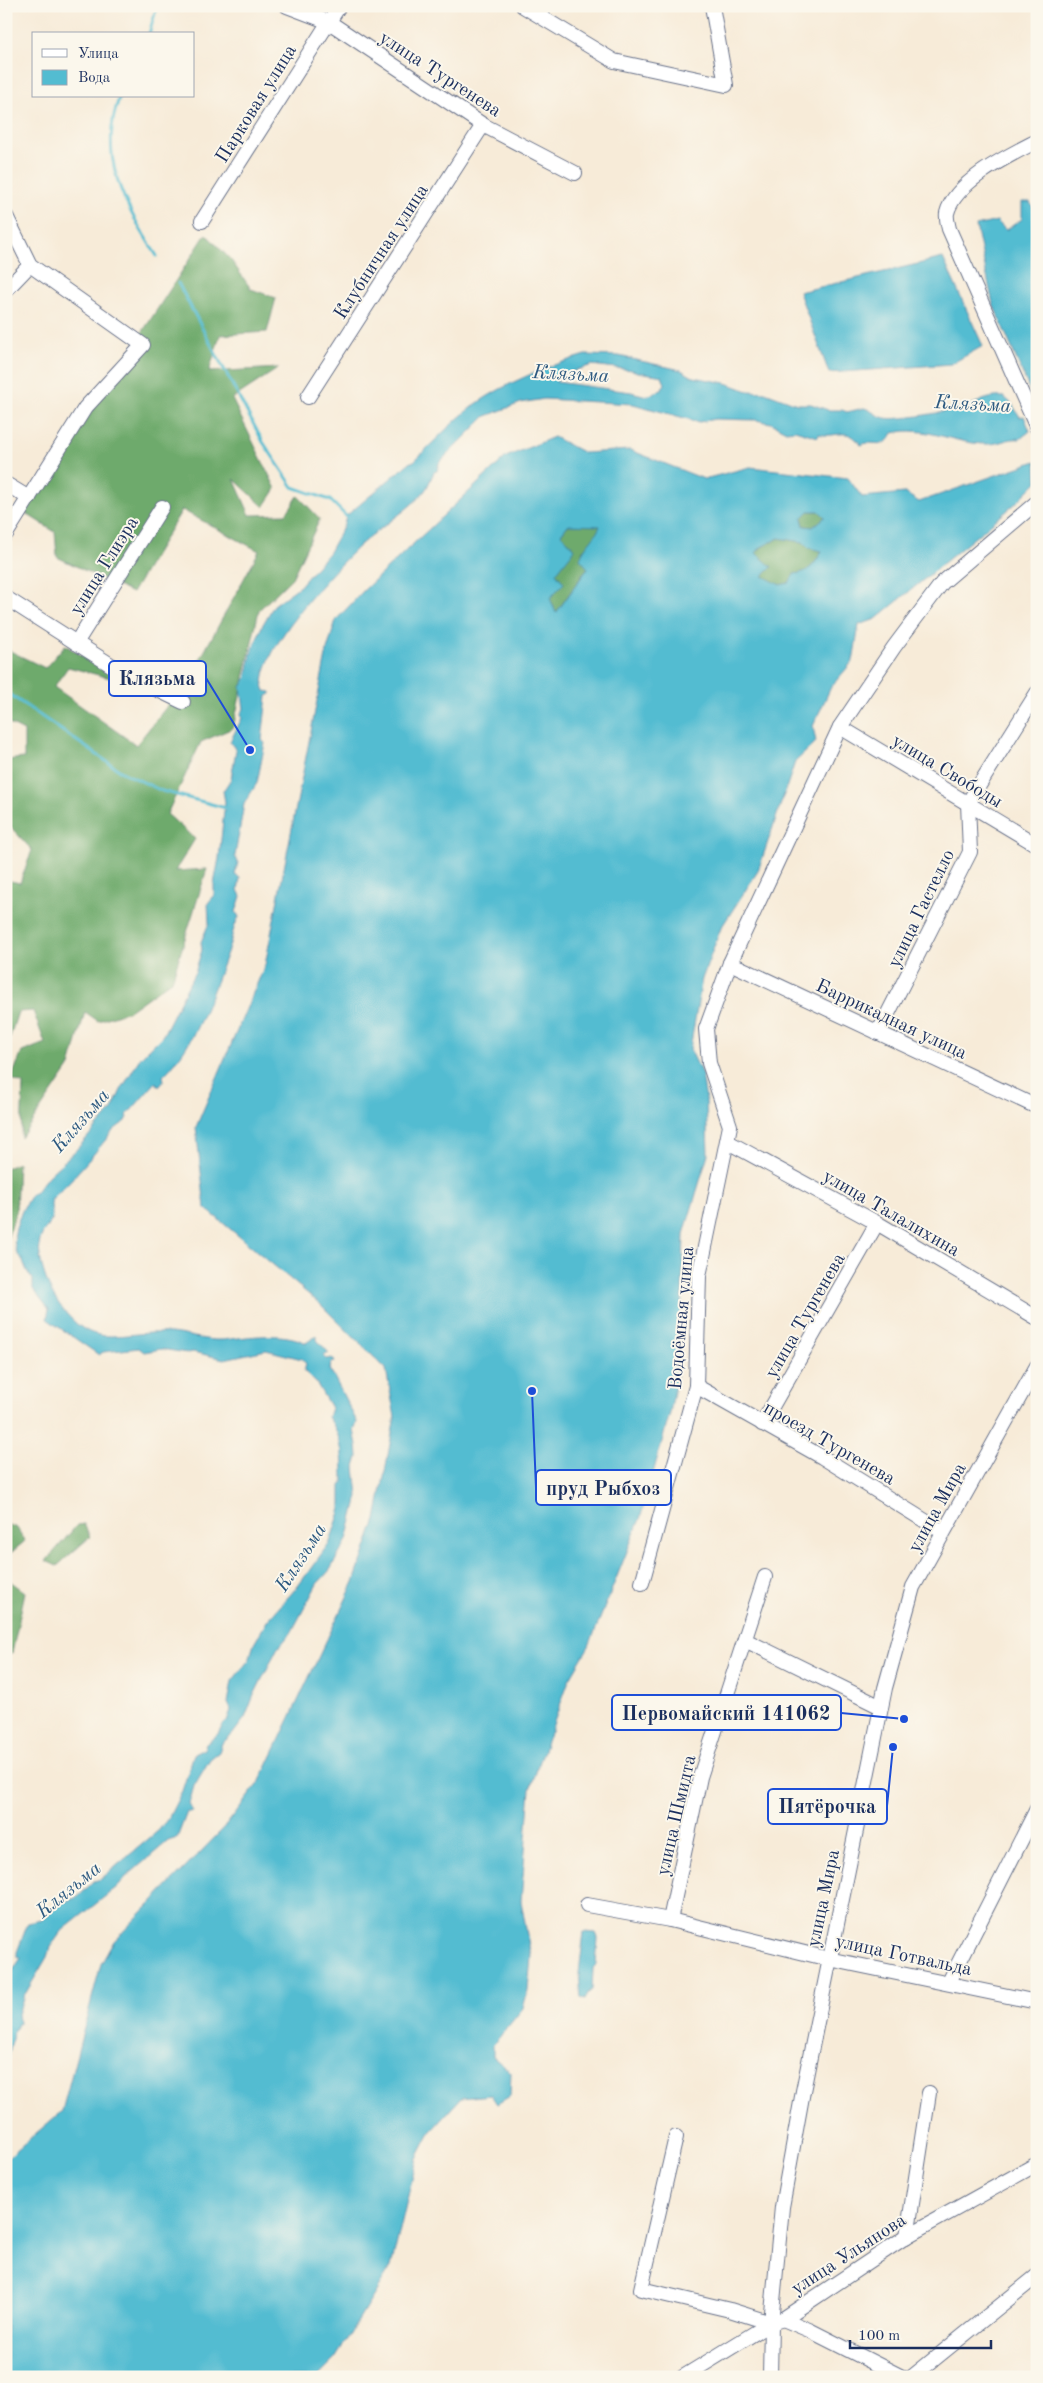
<svg xmlns="http://www.w3.org/2000/svg" width="1043" height="2383" viewBox="0 0 1043 2383" font-family="'Old Standard TT',serif">
<rect width="100%" height="100%" fill="#fbf7ec"/>
<filter id="ink" filterUnits="userSpaceOnUse"><feTurbulence type="fractalNoise" baseFrequency=".02" numOctaves="2"/><feDisplacementMap in="SourceGraphic" scale="10" xChannelSelector="R" yChannelSelector="G"/><feConvolveMatrix kernelMatrix="1 2 1 2 8 2 1 2 1" color-interpolation-filters="sRGB"/></filter>
<filter id="wash" filterUnits="userSpaceOnUse"><feTurbulence type="fractalNoise" baseFrequency=".0096" numOctaves="4" result="noise"/><feDisplacementMap in="SourceGraphic" scale="20" xChannelSelector="R" yChannelSelector="G"/><feGaussianBlur stdDeviation="1.12" result="paint"/><feColorMatrix in="noise" values="0 0 0 0 0 0 0 0 0 0 0 0 0 0 0 0 0 1.4 0 .05"/><feComposite in="paint" operator="in"/></filter>
<g filter="url(#wash)">
<rect width="100%" height="100%" fill="#f7ebd8"/>
<g fill="#6eaa6c" stroke="#446c65">
<path d="M206 234 231 260 251 289 276 298 267 332 220 335 209 372 279 368 232 399 276 489 264 507 234 479 250 515 286 514 298 496 320 519 292 578 259 610 233 728 201 742 167 814 195 839 175 871 207 869 172 980 129 1011 98 1021 85 1012 70 1066 21 1138 23 1084 11 1079 22 1052 45 1043 33 1011 18 1012 6 1049V880L20 883 32 850 6 822V760L24 758V731L6 722V649L45 668 65 645 125 682 68 667 54 687 136 745 191 676 259 551 182 510 132 593 57 557 55 532 25 513Z"/>
<path d="M809 511H819L825 517 813 527 804 526 802 518Z"/>
<path d="M568 525H600L596 537 582 551 588 567 556 613 549 598 564 583 556 573 561 534Z"/>
<path d="M779 538 803 542 809 548 822 551C815 564 809 573 794 574L789 583 780 585 762 576 756 553 761 547Z"/>
<path d="M18 1163 16 1212 6 1242V1168Z"/>
<path d="M6 1524 17 1528 25 1541 6 1557Z"/>
<path d="M84 1524 90 1537 57 1566 46 1561 77 1525Z"/>
<path d="M6 1578 25 1592 12 1653 6 1659Z"/>
</g>
<g fill="#53bcd1" stroke="#377698" fill-rule="evenodd">
<path d="M1022 202H1030L1037 215V407L993 304 976 226 997 221 1006 230 1022 219Z"/>
<path d="M943 258 983 346 951 364 829 373 799 292Z"/>
<path d="M585 355 619 356 636 360 681 370 693 377 726 383 748 391 765 392 797 404H811L828 410H842L847 412 864 408C872 410 876 416 885 418 898 421 948 411 962 408 977 404 987 395 1004 397L1012 404 1020 417 1024 416 1030 431 1020 439C1009 437 998 445 986 444 954 444 925 425 893 433 891 436 890 439 887 441 881 447 869 440 861 445 847 425 836 439 819 434L818 437 795 430 786 431 771 423 756 420 715 419 699 422 633 404 544 399 521 403 486 416 439 463 437 471 434 472C431 478 429 484 426 489 414 507 376 530 359 546 335 568 250 659 265 691L271 692V694L267 696 262 740 265 743 257 783 244 804 235 856 238 862 235 875 240 878 238 890 241 896 236 912 239 917C233 926 232 939 228 950 212 992 197 1043 163 1076L164 1081 159 1087 156 1082 127 1115 128 1118C122 1125 116 1127 112 1132 95 1153 74 1178 52 1199 49 1206 54 1215 51 1221 49 1226 43 1231 41 1237 35 1251 46 1282 53 1295 92 1356 113 1330 171 1333 191 1335 210 1343 231 1339 253 1336 287 1332 306 1343L317 1335V1340L329 1353 323 1356 327 1359 332 1358 335 1362 331 1363 330 1369 357 1422 354 1430 357 1445 358 1457 355 1467 358 1496 347 1540 330 1570 317 1584 291 1633 277 1649 254 1695 245 1718 232 1735 222 1743 219 1752 210 1759 194 1786 189 1804 193 1812H187L177 1838 168 1841 126 1877 117 1887 63 1930 50 1947 47 1957 24 1996 17 2017 19 2022 13 2034 6 2069V1998L13 1970 21 1958 17 1957V1952L28 1923 42 1920 61 1903 78 1897 94 1881 101 1879 159 1830 169 1817 182 1791 194 1754 204 1749 206 1744 218 1734 224 1723 227 1721 231 1710 228 1703 232 1681 249 1660 254 1644 267 1621 298 1586 330 1542 341 1509V1486L343 1483C343 1459 343 1436 328 1417L331 1408 317 1384 304 1371 306 1364 302 1359 266 1350 224 1359 193 1352 187 1353 161 1349 144 1352 139 1348 103 1352 99 1355 47 1319 49 1309 33 1289V1279C26 1272 26 1267 22 1259 18 1253 19 1258 17 1253 9 1234 22 1209 32 1193H35L48 1176 76 1150 112 1110 121 1090 140 1058 163 1035 195 972 202 950 201 942 209 923 208 903 214 896V884L219 858 225 802 223 791 231 779 236 750 230 742 242 718 241 713 244 709 241 687 246 679 251 654 262 626 274 605 300 586 329 552 344 525 346 516 409 463 414 461C433 443 452 422 473 406 505 383 547 366 585 355ZM592 365 632 370C638 373 654 374 662 376L665 384 661 390 647 396 631 392 556 382 562 375Z"/>
<path d="M554 437 584 453 630 450 704 479 750 467 848 478 862 497 905 493 919 502 1036 461 1037 482 1014 505 876 619 859 625 853 661 831 687 813 726 816 742 795 762 758 871 721 928 702 979 690 1049 702 1074 706 1100 708 1154 684 1234 680 1358 670 1413 640 1519 589 1646 569 1680 530 1789 521 1901 531 1957 528 1990 523 2008 493 2045V2057L511 2072 510 2096 497 2104 491 2095 461 2098 431 2131 417 2158 391 2267 335 2359 317 2377H6V2159L62 2111 101 1964 114 1941 224 1828 260 1781 354 1582 376 1520 395 1417 386 1369 319 1303 205 1208 196 1127 265 965 327 650 336 620 365 589 506 457ZM809 511H819L825 517 813 527 804 526 802 518ZM568 525 600 526C595 539 583 546 580 559L588 568 556 613 550 598 564 583 556 573 575 549 561 534ZM779 538 803 542 809 548 822 551C815 564 809 573 794 574L789 583 780 585 763 576 772 567 756 553 761 547Z"/>
<path d="M584 1932 596 1933 598 1938 596 1965 593 1968 592 1990 588 1993 585 2000 581 1998 579 1973Z"/>
</g>
<g fill="none" stroke-linecap="round" stroke-linejoin="round">
<g stroke="#53bcd1" stroke-width="3">
<path d="M149 34 157 6"/>
<path d="M120 96C96 156 125 206 157 256"/>
<path d="M178 283 263 442 293 487 330 500 348 518"/>
<path d="M6 692 122 772 162 791 226 808"/>
</g>
</g>
</g>
<g filter="url(#ink)">
<g fill="none" stroke-linecap="round" stroke-linejoin="round">
<defs>
<g id="minor">
<path d="M287 6 329 22 483 125 575 173"/>
<path d="M523 6 614 61 726 85 712 6"/>
<path d="M1037 141C1010 155 955 181 947 213 946 218 948 224 949 229L1037 428"/>
<path d="M6 216 30 265 143 345 85 408 6 534"/>
<path d="M202 221 339 6"/>
<path d="M6 290 30 265"/>
<path d="M308 397 483 125"/>
<path d="M6 484 29 498"/>
<path d="M6 598 125 674 183 702"/>
<path d="M76 643 162 507"/>
<path d="M840 727 1037 845"/>
<path d="M730 963 1037 1107"/>
<path d="M878 1033 970 852 968 803 1037 693"/>
<path d="M728 1142 877 1223 1037 1318"/>
<path d="M696 1386 822 1457 943 1532"/>
<path d="M762 1424 877 1223"/>
<path d="M642 1583 696 1386 699 1276 730 1126 709 1063 706 1029 730 963 840 727 894 647 942 583 1037 502"/>
<path d="M745 1640 881 1707"/>
<path d="M587 1905 670 1920 829 1959 1037 2002"/>
<path d="M670 1920 700 1777 765 1577"/>
<path d="M949 1982 1037 1809"/>
<path d="M676 2137 641 2289 730 2310 771 2323"/>
<path d="M907 2236 929 2093"/>
<path d="M783 2319 809 2330 902 2377"/>
<path d="M683 2377 771 2323 783 2319 907 2236 1037 2164"/>
<path d="M770 2377 771 2323 782 2207 803 2091 885 1688 913 1587 1037 1366"/>
<path d="M912 2377 1037 2276"/>
</g>
</defs>
<use href="#minor" stroke="#687189" stroke-width="16"/>
<use href="#minor" stroke="#fff" stroke-width="14"/>
</g>
</g>
<g text-anchor="middle" stroke-width="4" stroke-linejoin="round" paint-order="stroke">
<g font-size="19" fill="#1b2f5e" stroke="#fbf7ec">
<text transform="translate(441 73) rotate(33)" y="7">улица Тургенева</text>
<text transform="translate(255 103) rotate(-58)" y="7">Парковая улица</text>
<text transform="translate(380 251) rotate(-57)" y="7">Клубничная улица</text>
<text transform="translate(103 565) rotate(-58)" y="7">улица Глиэра</text>
<text transform="translate(948 770) rotate(31)" y="7">улица Свободы</text>
<text transform="translate(920 908) rotate(-64)" y="7">улица Гастелло</text>
<text transform="translate(892 1018) rotate(25)" y="7">Баррикадная улица</text>
<text transform="translate(892 1212) rotate(30)" y="7">улица Талалихина</text>
<text transform="translate(804 1315) rotate(-60)" y="7">улица Тургенева</text>
<text transform="translate(680 1318) rotate(-85)" y="7">Водоёмная улица</text>
<text transform="translate(830 1442) rotate(30)" y="7">проезд Тургенева</text>
<text transform="translate(936 1507) rotate(-61)" y="7">улица Мира</text>
<text transform="translate(675 1815) rotate(-77)" y="7">улица Шмидта</text>
<text transform="translate(822 1898) rotate(-78)" y="7">улица Мира</text>
<text transform="translate(904 1954) rotate(12)" y="7">улица Готвальда</text>
<text transform="translate(848 2253) rotate(-33)" y="7">улица Ульянова</text>
</g>
<g font-size="20" font-style="italic" fill="#2c5980" stroke="#fbf7ec">
<text transform="translate(571 373) rotate(3)" y="7">Клязьма</text>
<text transform="translate(973 403) rotate(3)" y="7">Клязьма</text>
<text transform="translate(80 1120) rotate(-49)" y="7">Клязьма</text>
<text transform="translate(300 1557) rotate(-57)" y="7">Клязьма</text>
<text transform="translate(68 1889) rotate(-39)" y="7">Клязьма</text>
</g>
</g>
<path fill="none" stroke="#1d4ed8" stroke-width="2" d="M250 750L206 678M532 1391L536 1488M904 1719L841 1713M893 1747L887 1806"/>
<g fill="#1d4ed8" stroke="#fbf7ec" stroke-width="2">
<circle cx="250" cy="750" r="5"/>
<circle cx="532" cy="1391" r="5"/>
<circle cx="904" cy="1719" r="5"/>
<circle cx="893" cy="1747" r="5"/>
</g>
<g fill="#fbf7ec" stroke="#1d4ed8" stroke-width="2">
<rect x="109" y="661" width="97" height="35" rx="5"/>
<rect x="536" y="1470" width="135" height="35" rx="5"/>
<rect x="612" y="1695" width="229" height="35" rx="5"/>
<rect x="768" y="1789" width="119" height="35" rx="5"/>
</g>
<g font-size="20" text-anchor="middle" font-weight="bold" fill="#1b2f5e">
<text x="157" y="685">Клязьма</text>
<text x="603" y="1495">пруд Рыбхоз</text>
<text x="726" y="1720">Первомайский 141062</text>
<text x="827" y="1813">Пятёрочка</text>
</g>
<rect width="1043" height="2383" fill="none" stroke="#fbf7ec" stroke-width="25"/>
<rect x="32" y="32" width="162" height="65" fill="#fbf7ec" stroke="#a1a7b3"/>
<rect x="42" y="49" width="25" height="8" fill="#ffffff" stroke="#a1a7b3"/>
<text x="78" y="58" font-size="15" fill="#1b2f5e">Улица</text>
<rect x="42" y="70" width="25" height="15" fill="#53bcd1" stroke="#a1a7b3"/>
<text x="78" y="82" font-size="15" fill="#1b2f5e">Вода</text>
<path d="M850 2340v8h141v-8" fill="none" stroke="#1b2f5e" stroke-width="2.5"/>
<text x="858" y="2340" font-size="15" fill="#1b2f5e" stroke="#fbf7ec" stroke-width="4" paint-order="stroke">100 m</text>
</svg>
